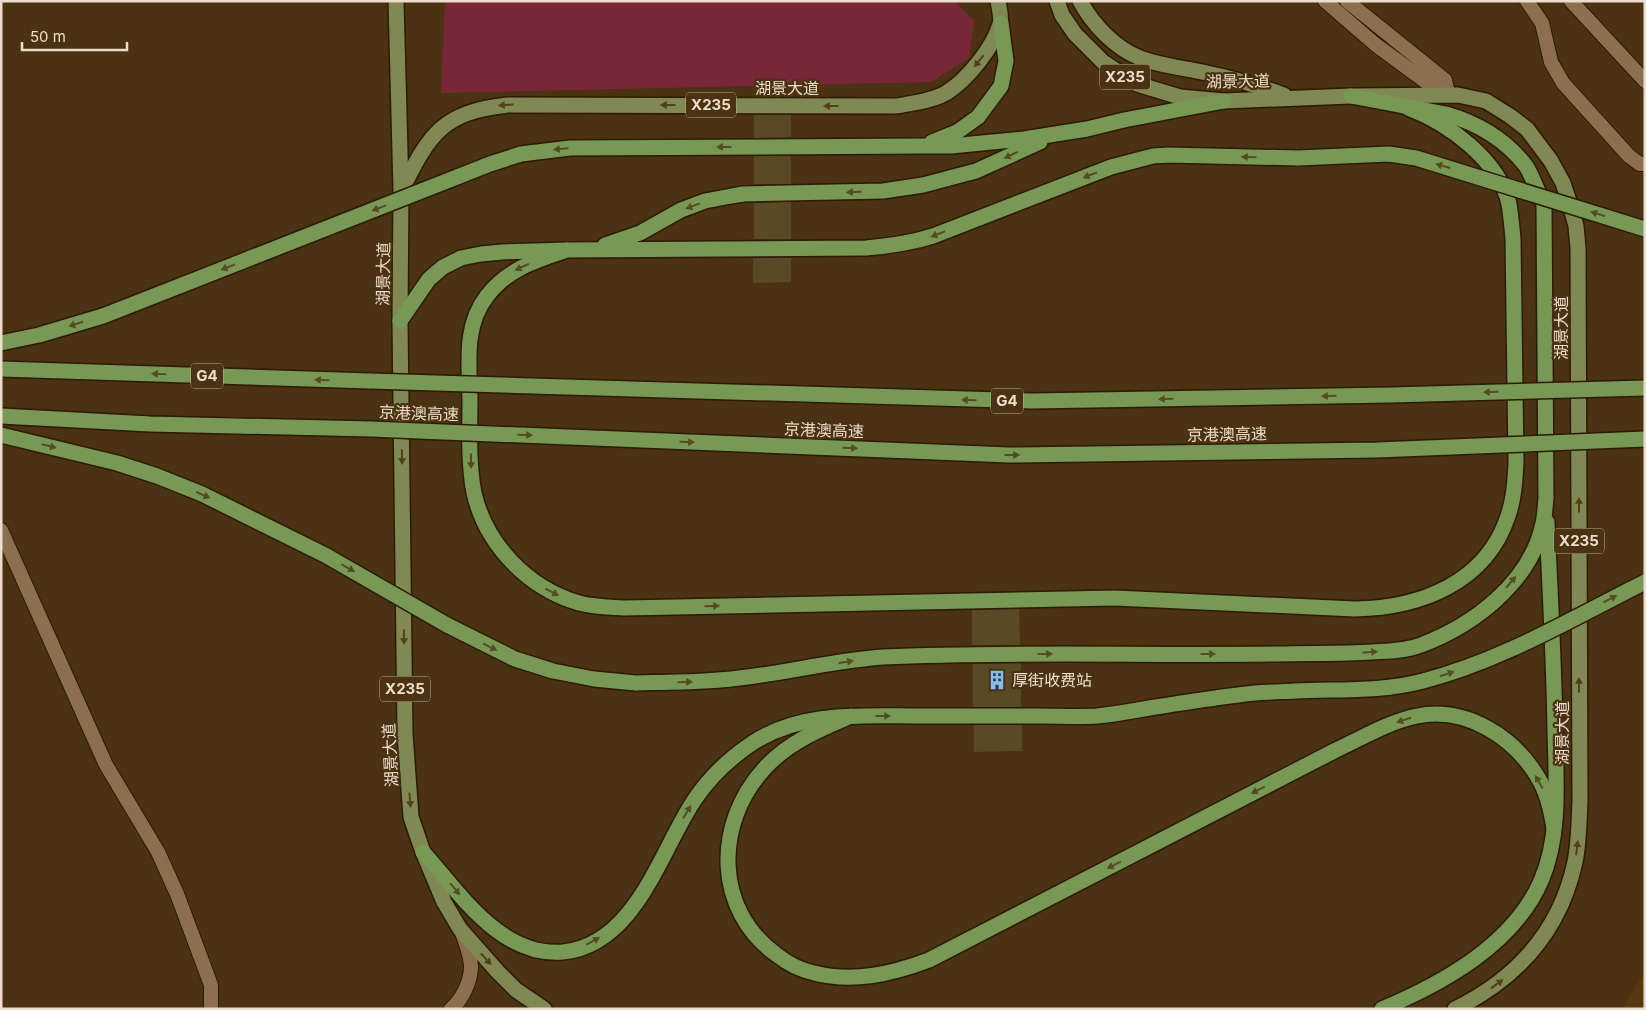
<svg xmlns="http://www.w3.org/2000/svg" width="1646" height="1010" viewBox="0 0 1646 1010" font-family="Inter,'Noto Sans SC',sans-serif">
<rect width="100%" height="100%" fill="#4a3212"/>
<path fill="#553810" d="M1645 972V1009H1621Z"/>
<path fill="#782739" d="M445 1H954L974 21 969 58 931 82 441 93Z"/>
<g fill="#584a24">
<path d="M754 115H791V137L754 138Z"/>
<rect x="754" y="156" width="37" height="28"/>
<path d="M791 202V239H754V203Z"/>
<path d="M753 258H791V282L753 283Z"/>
<path d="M1019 609 1020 645H972V610Z"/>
<path d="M1021 663V707H973V664Z"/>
<path d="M974 725H1022V751L974 752Z"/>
</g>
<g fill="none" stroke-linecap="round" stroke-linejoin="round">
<defs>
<g id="minor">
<path d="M1325 1 1376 45 1444 95 1447 89 1445 80 1347 1"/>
<path d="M1527 1 1542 23 1551 62 1563 83 1629 156 1640 164H1645"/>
<path d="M1571 1 1645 81"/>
<path d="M1 530 106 765 158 852 177 894 211 985V1009"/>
<path d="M451 1009C462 1000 471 981 471 967 471 955 465 943 462 932"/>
</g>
<g id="major">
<path d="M396 1 401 190 400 321 405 734 411 817 423 852 444 902 460 929 498 972 516 990 544 1009"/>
<path d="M1057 1 1062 15 1075 34 1103 62 1137 84 1180 97 1224 101 1351 96 1458 95 1486 101 1510 116 1527 129 1551 161 1563 183 1570 204 1576 226 1578 248 1580 801C1579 821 1579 842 1575 862 1560 931 1518 978 1455 1009"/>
<path d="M1080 1C1093 25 1115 48 1140 58 1161 66 1185 68 1207 73 1233 78 1258 86 1284 95"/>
<path d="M402 189C430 133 443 112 508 105L897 106C913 103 932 101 946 93 967 80 993 48 1000 24 1002 18 999 8 998 1"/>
</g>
<g id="highway">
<path d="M932 142 957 132 978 117 1001 86 1006 61 1001 23"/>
<path d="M457 177 490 164 521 154 570 148 922 146H951L1024 139 1087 129 1124 120 1224 101"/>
<path d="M605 245 640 233 681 210 705 201 726 197 743 194 883 191 923 185 976 171 1040 142"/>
<path d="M567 250C537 260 507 269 487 296 464 325 469 363 470 398 470 429 468 462 474 493 486 545 528 588 579 603 594 607 609 607 624 608L1115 598 1355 609C1420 608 1486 583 1508 516 1514 499 1515 481 1516 463L1513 239C1512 228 1511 216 1509 204 1499 160 1448 123 1408 108"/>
<path d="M400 321 429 279 443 267 461 258 481 254 502 252 567 250 866 248C890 246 911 243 933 236L1111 167 1153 156 1169 155 1298 158"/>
<path d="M1 369 370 381"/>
<path d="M1 416 150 424 371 429"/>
<path d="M636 683C676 682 716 682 755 676 798 670 840 660 883 657 1014 651 1146 656 1277 654 1308 653 1340 654 1372 652 1388 651 1405 651 1421 645 1474 625 1531 582 1543 523 1545 515 1545 506 1546 498L1544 205C1538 193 1533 177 1526 166 1506 140 1477 123 1446 114L1351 96"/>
<path d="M851 716C820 729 787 743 764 769 714 824 714 910 777 955 787 963 801 970 814 973 853 983 892 974 929 960L1336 750C1362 738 1388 722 1417 716 1467 706 1516 738 1540 781 1548 796 1551 812 1554 828"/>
<path d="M423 852C460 893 500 957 563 952 636 945 661 849 695 799 710 777 731 757 754 742 803 711 861 716 917 716 958 716 999 716 1040 716 1059 716 1078 717 1097 716 1119 714 1141 709 1162 706 1188 702 1213 698 1238 695 1257 692 1276 692 1295 691"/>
<path d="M1382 1009C1443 983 1513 945 1541 881 1561 835 1556 780 1555 731 1554 661 1550 592 1547 522"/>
</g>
</defs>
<use href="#minor" stroke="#2d1a03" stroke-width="16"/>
<use href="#major" stroke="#2d1a03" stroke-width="18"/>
<use href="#highway" stroke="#2d1a03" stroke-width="18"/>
<use href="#minor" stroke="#8b6f4f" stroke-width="14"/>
<use href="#major" stroke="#808853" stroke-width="15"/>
<use href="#highway" stroke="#789856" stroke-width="15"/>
<defs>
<g id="highway-bridge">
<path d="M1298 158 1389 154 1416 158 1645 229"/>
<path d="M1 343 39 335 103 316 457 177"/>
<path d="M370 381 1032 401 1391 395 1645 388"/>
<path d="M371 429 1009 455 1377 450 1645 439"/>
<path d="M1 435 117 463 157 476 202 494 325 555 447 625 515 659 553 671 594 679 636 683"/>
<path d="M1295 691C1337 689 1382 692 1423 681 1501 661 1573 618 1645 582"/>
</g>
</defs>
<use href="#highway-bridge" stroke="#2d1a03" stroke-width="18" stroke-linecap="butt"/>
<use href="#highway-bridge" stroke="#789856" stroke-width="15"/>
</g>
<defs><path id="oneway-solid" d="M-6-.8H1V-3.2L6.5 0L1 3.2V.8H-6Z" transform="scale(1.25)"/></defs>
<g fill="#523f1c">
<use href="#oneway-solid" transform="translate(979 61) rotate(129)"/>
<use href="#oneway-solid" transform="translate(506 105) rotate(176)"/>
<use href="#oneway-solid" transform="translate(668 105) rotate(-180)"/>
<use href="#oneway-solid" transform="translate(831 106) rotate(-180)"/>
<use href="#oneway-solid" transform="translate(402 457) rotate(89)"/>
<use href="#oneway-solid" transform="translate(1579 505) rotate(-90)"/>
<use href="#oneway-solid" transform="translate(404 637) rotate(89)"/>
<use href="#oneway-solid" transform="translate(1579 685) rotate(-90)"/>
<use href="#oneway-solid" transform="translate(410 800) rotate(86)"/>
<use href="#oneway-solid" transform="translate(1577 848) rotate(-83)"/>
<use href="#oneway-solid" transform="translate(486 959) rotate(47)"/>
<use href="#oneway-solid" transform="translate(1497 984) rotate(-36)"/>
</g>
<g fill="#564c23">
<use href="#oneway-solid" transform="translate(724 147) rotate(180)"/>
<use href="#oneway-solid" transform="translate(561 149) rotate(175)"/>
<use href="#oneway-solid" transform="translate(1011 155) rotate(155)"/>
<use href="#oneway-solid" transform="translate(1249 157) rotate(-179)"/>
<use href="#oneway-solid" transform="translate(1443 166) rotate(-164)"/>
<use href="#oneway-solid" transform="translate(1090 175) rotate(159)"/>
<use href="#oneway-solid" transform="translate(854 192) rotate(179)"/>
<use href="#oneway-solid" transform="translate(693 206) rotate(160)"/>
<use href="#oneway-solid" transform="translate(379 208) rotate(159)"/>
<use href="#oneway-solid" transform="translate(1598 214) rotate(-163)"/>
<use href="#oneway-solid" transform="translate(938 234) rotate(159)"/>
<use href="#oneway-solid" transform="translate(228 267) rotate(159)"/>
<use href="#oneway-solid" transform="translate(522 267) rotate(155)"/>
<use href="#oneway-solid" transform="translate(76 324) rotate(163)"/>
<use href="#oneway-solid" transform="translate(159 374) rotate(-178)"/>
<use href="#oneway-solid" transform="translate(322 380) rotate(-178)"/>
<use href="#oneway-solid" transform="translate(1491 392) rotate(178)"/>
<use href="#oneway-solid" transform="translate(1329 396) rotate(179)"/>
<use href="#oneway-solid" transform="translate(1166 399) rotate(179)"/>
<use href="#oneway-solid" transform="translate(969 400) rotate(-178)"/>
<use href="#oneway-solid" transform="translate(525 435) rotate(2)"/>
<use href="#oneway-solid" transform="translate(687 442) rotate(2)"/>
<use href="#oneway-solid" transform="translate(49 446) rotate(14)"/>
<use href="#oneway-solid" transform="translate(850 448) rotate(2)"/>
<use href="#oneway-solid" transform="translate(1012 455)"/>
<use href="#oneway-solid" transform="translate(471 461) rotate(89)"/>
<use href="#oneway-solid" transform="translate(203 495) rotate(24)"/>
<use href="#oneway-solid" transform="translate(348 568) rotate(29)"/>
<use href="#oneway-solid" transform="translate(1511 582) rotate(-50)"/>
<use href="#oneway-solid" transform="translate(552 592) rotate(27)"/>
<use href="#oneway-solid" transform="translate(1610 599) rotate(-27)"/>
<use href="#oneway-solid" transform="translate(712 606) rotate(-1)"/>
<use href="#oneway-solid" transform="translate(490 647) rotate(26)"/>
<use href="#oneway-solid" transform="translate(1370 652) rotate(-4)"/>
<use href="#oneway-solid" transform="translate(1045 654)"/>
<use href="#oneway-solid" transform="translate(1208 654)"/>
<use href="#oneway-solid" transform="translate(846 662) rotate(-8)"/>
<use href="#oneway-solid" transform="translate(1447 674) rotate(-17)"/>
<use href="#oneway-solid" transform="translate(685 682) rotate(-1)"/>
<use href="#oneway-solid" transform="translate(883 716)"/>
<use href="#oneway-solid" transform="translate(1404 720) rotate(162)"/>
<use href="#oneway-solid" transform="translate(1539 782) rotate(-119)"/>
<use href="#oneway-solid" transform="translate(1258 790) rotate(153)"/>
<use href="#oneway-solid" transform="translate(687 812) rotate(-58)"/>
<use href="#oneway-solid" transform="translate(1114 865) rotate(153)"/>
<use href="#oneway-solid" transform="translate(455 889) rotate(50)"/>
<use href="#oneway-solid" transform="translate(593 941) rotate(-29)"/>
</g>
<defs>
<symbol id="building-bare" viewBox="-9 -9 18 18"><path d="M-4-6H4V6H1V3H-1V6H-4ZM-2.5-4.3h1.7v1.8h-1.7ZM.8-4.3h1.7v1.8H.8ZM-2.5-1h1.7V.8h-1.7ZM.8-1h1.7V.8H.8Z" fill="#81bdfa" stroke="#4a3212" stroke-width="2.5" paint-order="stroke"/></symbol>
</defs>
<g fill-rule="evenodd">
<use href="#building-bare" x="983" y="666" width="28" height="28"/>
</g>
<g text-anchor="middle" stroke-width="4.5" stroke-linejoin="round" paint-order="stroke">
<g fill="#4a3212" stroke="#bcaa94" stroke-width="1">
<rect x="1100" y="64.5" width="50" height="25" rx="4"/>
<rect x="686" y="92.5" width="50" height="25" rx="4"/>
<rect x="191" y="363.5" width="32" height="25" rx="4"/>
<rect x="991" y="388.5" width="32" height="25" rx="4"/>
<rect x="1554" y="528.5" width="50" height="25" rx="4"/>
<rect x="380" y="676.5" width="50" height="25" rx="4"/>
</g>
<g font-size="15" font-weight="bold" fill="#edddcc">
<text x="1125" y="82">X235</text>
<text x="711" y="110">X235</text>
<text x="207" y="381">G4</text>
<text x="1007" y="406">G4</text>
<text x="1579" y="546">X235</text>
<text x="405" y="694">X235</text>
</g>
<g font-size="16" fill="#edddcc" stroke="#4a3212">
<text transform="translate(1238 81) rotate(-1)" y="6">湖景大道</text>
<text x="787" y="94">湖景大道</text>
<text transform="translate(383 274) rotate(-89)" y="6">湖景大道</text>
<text transform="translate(1561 328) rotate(-90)" y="6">湖景大道</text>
<text transform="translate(419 413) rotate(2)" y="6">京港澳高速</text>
<text transform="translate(824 430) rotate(2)" y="6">京港澳高速</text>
<text transform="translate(1227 434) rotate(-1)" y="6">京港澳高速</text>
<text transform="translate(1562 733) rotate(-90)" y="6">湖景大道</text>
<text transform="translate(390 755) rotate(-93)" y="6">湖景大道</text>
</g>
<g font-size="16" fill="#edddcc" stroke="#4a3212" text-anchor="start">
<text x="1012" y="686">厚街收费站</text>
</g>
</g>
<rect width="1646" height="1010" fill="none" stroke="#edddcc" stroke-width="5"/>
<path d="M22 42v8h105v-8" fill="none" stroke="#edddcc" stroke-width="2.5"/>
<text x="30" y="42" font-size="15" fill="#edddcc" stroke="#4a3212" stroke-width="4" paint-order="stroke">50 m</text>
</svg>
